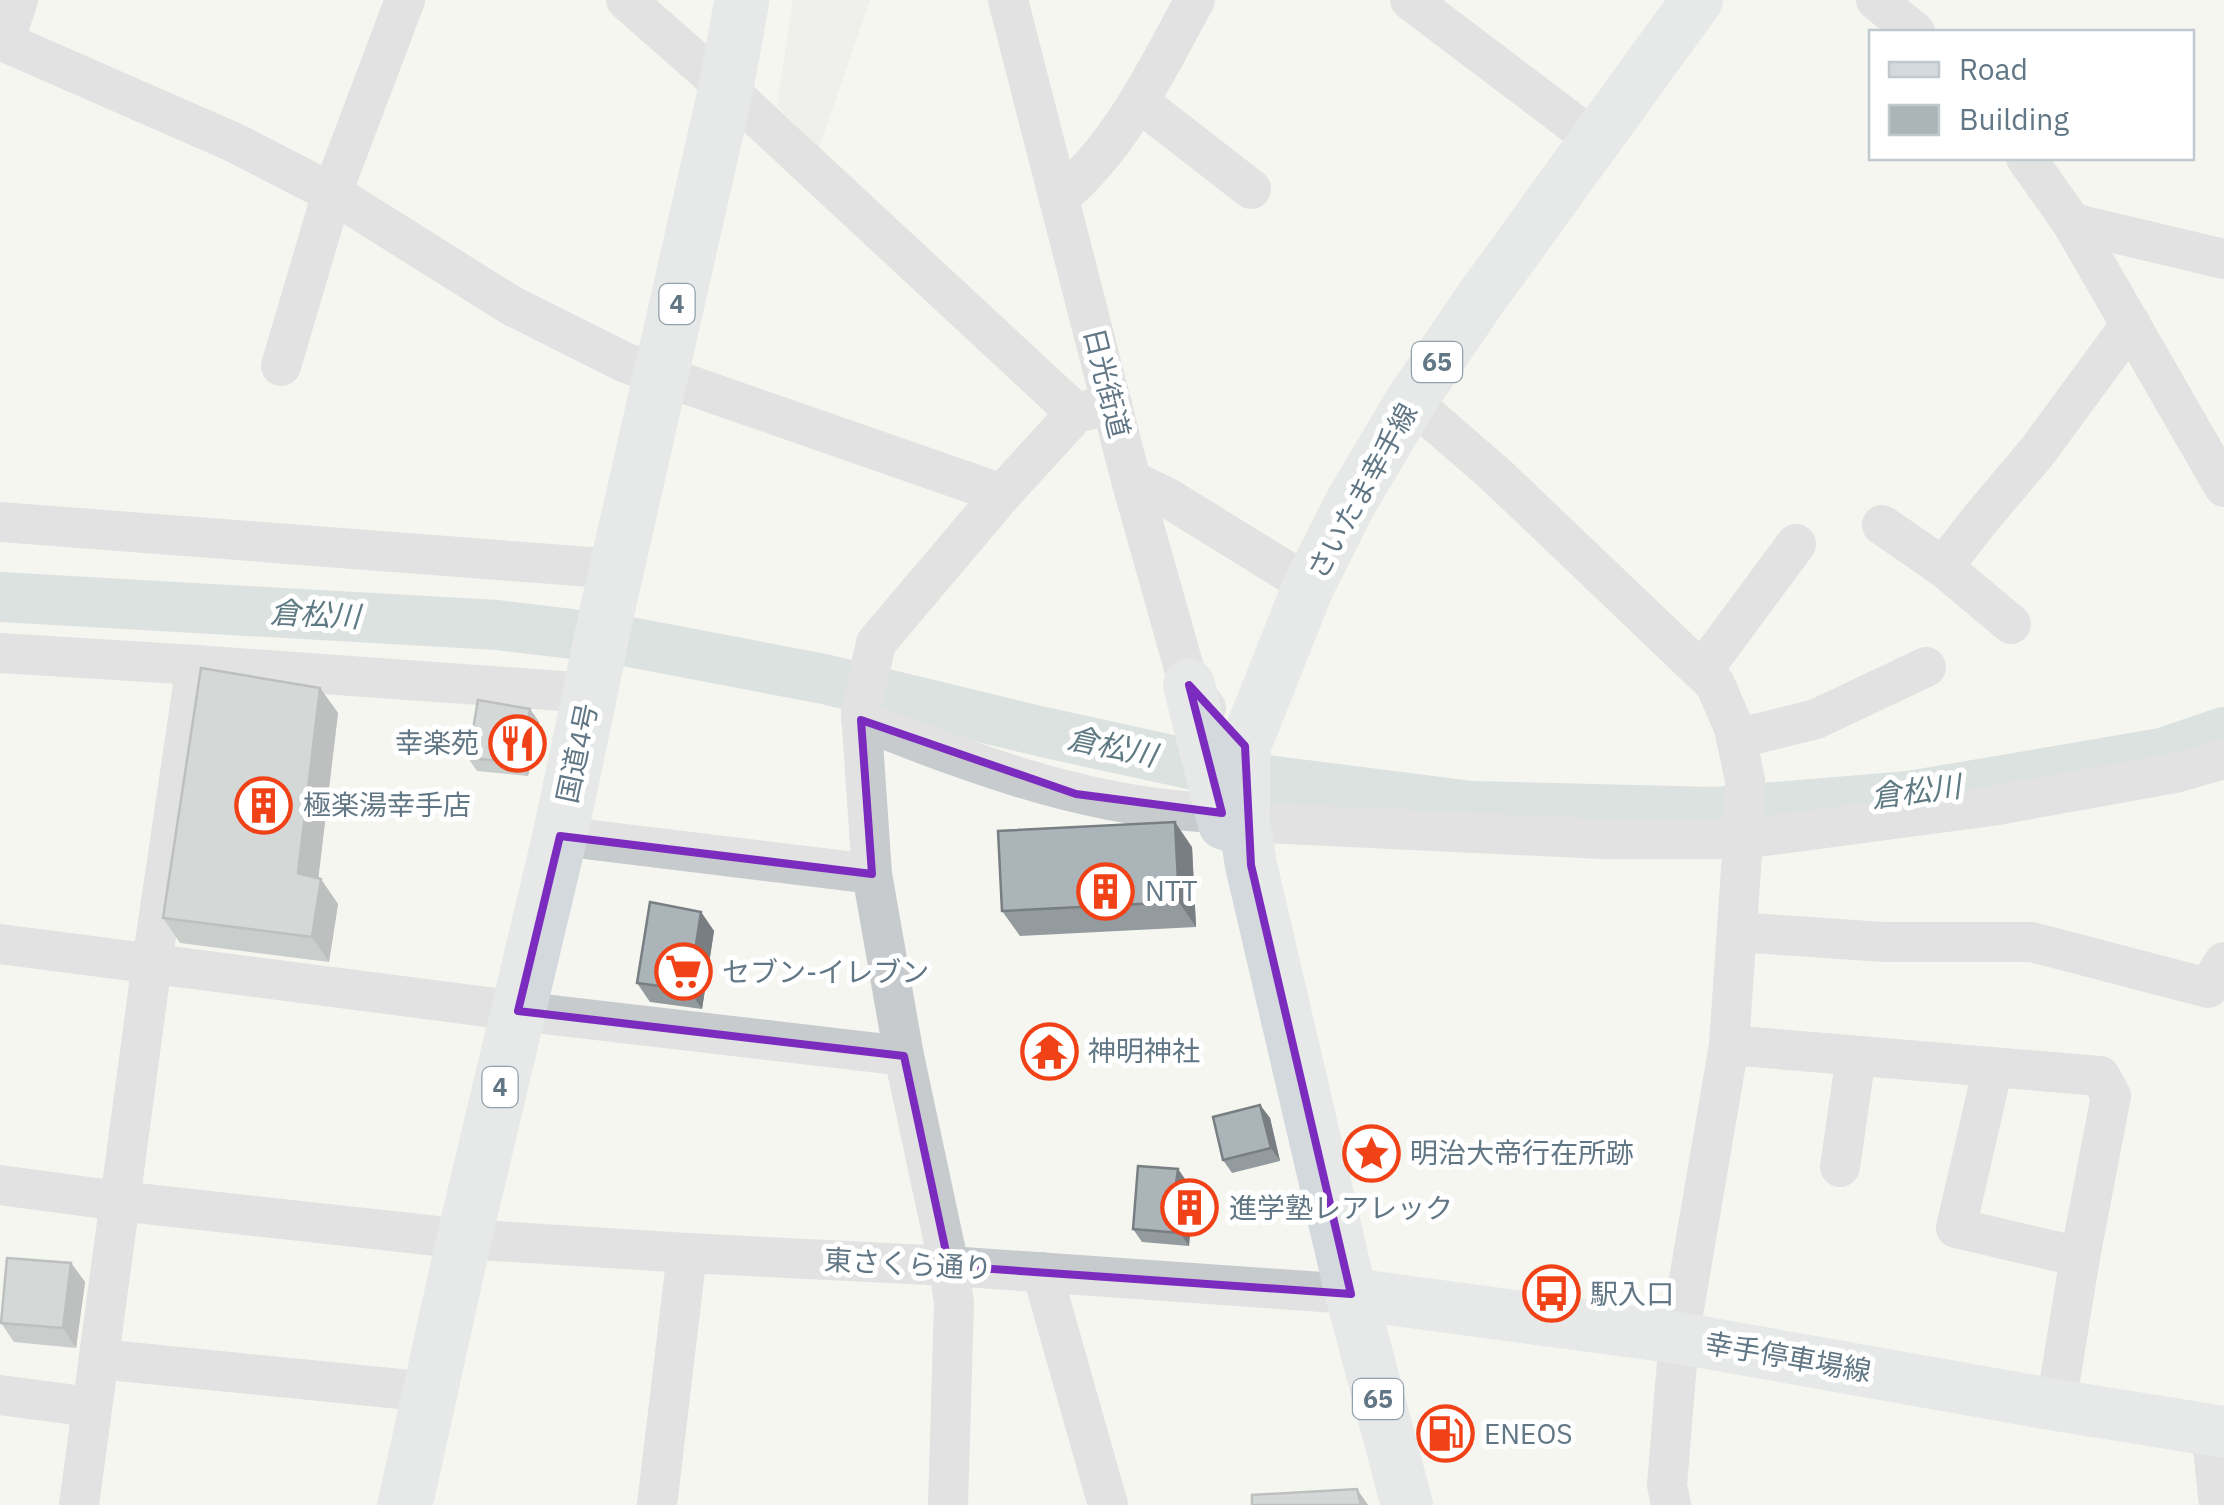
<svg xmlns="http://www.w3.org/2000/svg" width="2224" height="1505" viewBox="0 0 2224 1505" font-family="'IBM Plex Sans','Noto Sans JP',sans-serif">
<rect width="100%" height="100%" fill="#f6f6f1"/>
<path fill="#e6e7e5" d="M793 0H870L819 148 777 106Z"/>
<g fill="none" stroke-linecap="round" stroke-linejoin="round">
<path stroke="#bbc9cd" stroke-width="50" d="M0 597 497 625 614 639 824 679 1043 732 1258 779 1472 806 1715 812 1909 796 2162 753 2224 732"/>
<g stroke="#c8cbce" stroke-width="40">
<path d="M626 0 726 88 1076 413"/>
<path d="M1008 0 1131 480 1186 675 1189 685 1206 708"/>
<path d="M1410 0 1595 140"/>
<path d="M1876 0 1915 32"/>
<path d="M0 40 235 143 332 193 512 306 626 363 1002 494"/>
<path d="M4 42 18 0"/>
<path d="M1139 102 1251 189"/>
<path d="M2026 158 2072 223 2224 487"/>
<path d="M1060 197C1121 146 1157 69 1195 0"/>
<path d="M2072 223 2224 259"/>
<path d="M281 366 332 193 405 0"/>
<path d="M1411 401 1496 475 1715 684 1734 728 1745 780 1743 839 1729 1045 1679 1338 1667 1485 1671 1505"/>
<path d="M1131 480 1168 498 1309 585"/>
<path d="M0 522 617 569"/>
<path d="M1882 525 1943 567"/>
<path d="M2011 624 1943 567 1982 517 2037 452 2131 324"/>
<path d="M0 653 196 665"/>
<path d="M1702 671 1796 544"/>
<path d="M861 720C978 766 1095 810 1221 813"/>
<path d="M1736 739 1816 719 1926 667"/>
<path d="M1244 822 1602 839H1743L1992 806 2175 773 2224 759"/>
<path d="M560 836 872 874"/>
<path d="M1737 932 1883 942H2032L2208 988 2224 962"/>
<path d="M0 944 518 1011 904 1056"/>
<path d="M1729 1045 2100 1076 2111 1096 2080 1257 2056 1405"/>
<path d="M1993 1067 1956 1228 2080 1257"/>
<path d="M1840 1167 1856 1056"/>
<path d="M0 1185 119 1201 464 1239 687 1253 949 1266 1351 1294"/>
<path d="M1042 1272 1108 1505"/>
<path d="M99 1359 430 1392"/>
<path d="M0 1395 91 1407"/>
<path d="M2211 1430 2219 1505"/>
<path d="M79 1505 152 963 196 665 590 693"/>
<path d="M657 1505 687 1253"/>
<path d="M948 1505 954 1303 949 1266 904 1056 872 874 861 712 876 643 1002 494 1076 413 1112 404"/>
</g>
<g stroke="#d3d9dd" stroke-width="52">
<path d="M1189 685 1224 824"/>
<path d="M1351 1294 1679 1338 2056 1405 2224 1432"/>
<path d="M1407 1505 1351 1294 1251 865 1244 822 1245 746 1309 585 1351 502 1411 401 1479 301 1697 0"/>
</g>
<path stroke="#d3d9dd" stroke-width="55" d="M405 1505 464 1239 560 836 608 607 726 88 742 0"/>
</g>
<g fill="#939b9f">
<path d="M320 688 338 713 318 878 338 904 329 962 180 943 163 918Z"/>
<path d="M530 709 539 722 528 776 477 771 468 758Z"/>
<path d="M1192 847 1196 927 1020 936 1002 911Z"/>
<path d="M701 912 714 931 702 1009 650 1002 637 983Z"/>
<path d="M1260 1105 1270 1118 1280 1161 1232 1173 1223 1160Z"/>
<path d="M1178 1169 1187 1182 1186 1185 1215 1200 1213 1222 1191 1220 1189 1246 1142 1242 1133 1229Z"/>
<path d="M71 1263 85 1282 76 1348 14 1342 1 1323Z"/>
</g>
<g fill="#787e82">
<path d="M320 688 338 713 316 898 298 873Z"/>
<path d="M530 709 539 722 528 776 519 763Z"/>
<path d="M1175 822 1192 847 1196 927 1179 902Z"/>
<path d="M321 879 338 904 329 962 312 937Z"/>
<path d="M701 912 714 931 702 1009 689 990Z"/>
<path d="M1260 1105 1270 1118 1280 1161 1271 1148Z"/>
<path d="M1178 1169 1187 1182 1185 1197 1176 1184Z"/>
<path d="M1206 1187 1215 1200 1213 1222 1204 1209Z"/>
<path d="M1182 1207 1191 1220 1189 1246 1180 1233Z"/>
<path d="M71 1263 85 1282 76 1348 63 1328Z"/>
<path d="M1357 1489 1368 1505H1361Z"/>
</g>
<g fill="#abb4b9" stroke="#787e82" stroke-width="2.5">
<path d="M201 668 320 688 298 873 321 879 312 937 163 918Z"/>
<path d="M478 700 530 709 519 763 468 758Z"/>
<path d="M1175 822 1179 902 1002 911 998 831Z"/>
<path d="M650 902 701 912 689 990 637 983Z"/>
<path d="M1260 1105 1271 1148 1223 1160 1213 1117Z"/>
<path d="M1138 1166 1178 1169 1176 1184 1206 1187 1204 1209 1182 1207 1180 1233 1133 1229Z"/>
<path d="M7 1258 71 1263 63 1328 1 1323Z"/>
<path d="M1357 1489 1361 1505H1252V1495Z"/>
</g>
<path d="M0 0H2224V1505H0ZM1189 685 1245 746 1251 865 1351 1294 949 1266 904 1056 518 1011 560 836 872 874 861 720 1076 794 1222 813Z" fill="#f6f6f1" fill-opacity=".55" fill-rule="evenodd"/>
<path fill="none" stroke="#7b2cbf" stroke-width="8" stroke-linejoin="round" d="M1189 685 1245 746 1251 865 1351 1294 949 1266 904 1056 518 1011 560 836 872 874 861 720 1076 794 1222 813Z"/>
<defs>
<symbol id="restaurant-ring" viewBox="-11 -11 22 22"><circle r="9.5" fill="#fff" stroke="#f14117" stroke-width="1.5"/><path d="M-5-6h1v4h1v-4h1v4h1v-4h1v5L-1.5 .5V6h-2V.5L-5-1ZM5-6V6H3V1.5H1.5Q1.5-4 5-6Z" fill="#f14117"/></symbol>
<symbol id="building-ring" viewBox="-11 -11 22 22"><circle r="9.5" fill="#fff" stroke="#f14117" stroke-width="1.5"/><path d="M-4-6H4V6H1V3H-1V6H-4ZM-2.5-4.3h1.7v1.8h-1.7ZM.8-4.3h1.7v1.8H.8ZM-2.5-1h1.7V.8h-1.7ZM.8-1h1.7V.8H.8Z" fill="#f14117"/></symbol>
<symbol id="supermarket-ring" viewBox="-11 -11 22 22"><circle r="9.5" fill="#fff" stroke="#f14117" stroke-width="1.5"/><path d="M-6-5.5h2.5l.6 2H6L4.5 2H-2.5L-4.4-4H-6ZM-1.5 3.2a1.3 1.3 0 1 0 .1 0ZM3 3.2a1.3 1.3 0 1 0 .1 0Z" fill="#f14117"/></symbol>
<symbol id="temple-ring" viewBox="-11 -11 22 22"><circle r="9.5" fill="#fff" stroke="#f14117" stroke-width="1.5"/><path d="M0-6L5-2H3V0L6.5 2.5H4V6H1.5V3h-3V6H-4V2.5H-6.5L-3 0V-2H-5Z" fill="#f14117"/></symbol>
<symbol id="sight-ring" viewBox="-11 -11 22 22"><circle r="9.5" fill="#fff" stroke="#f14117" stroke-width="1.5"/><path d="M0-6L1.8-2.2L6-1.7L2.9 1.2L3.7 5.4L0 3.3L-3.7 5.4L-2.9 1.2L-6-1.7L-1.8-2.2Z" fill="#f14117"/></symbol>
<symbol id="bus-ring" viewBox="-11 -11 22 22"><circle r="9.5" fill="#fff" stroke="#f14117" stroke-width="1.5"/><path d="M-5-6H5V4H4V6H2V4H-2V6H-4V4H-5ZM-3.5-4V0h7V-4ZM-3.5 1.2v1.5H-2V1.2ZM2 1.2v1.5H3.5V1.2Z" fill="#f14117"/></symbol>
<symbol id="fuel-ring" viewBox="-11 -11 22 22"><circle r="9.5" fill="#fff" stroke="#f14117" stroke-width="1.5"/><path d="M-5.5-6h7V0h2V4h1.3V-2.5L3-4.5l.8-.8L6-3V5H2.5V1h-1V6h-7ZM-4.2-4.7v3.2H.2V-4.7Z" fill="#f14117"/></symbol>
</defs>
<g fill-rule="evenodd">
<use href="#restaurant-ring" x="486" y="712" width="63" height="63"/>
<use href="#building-ring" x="232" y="774" width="63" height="63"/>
<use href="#building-ring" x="1074" y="860" width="63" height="63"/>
<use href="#supermarket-ring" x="652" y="940" width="63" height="63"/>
<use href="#temple-ring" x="1018" y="1020" width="63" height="63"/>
<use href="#sight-ring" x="1340" y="1122" width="63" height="63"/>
<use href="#building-ring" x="1158" y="1176" width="63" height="63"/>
<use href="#bus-ring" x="1520" y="1262" width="63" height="63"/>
<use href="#fuel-ring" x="1414" y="1402" width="63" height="63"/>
</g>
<g text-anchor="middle" stroke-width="10" stroke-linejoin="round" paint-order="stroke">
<g fill="#fff" stroke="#91a0aa" stroke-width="2.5">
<rect x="659.5" y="284" width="35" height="40" rx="8"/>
<rect x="1412" y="342" width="50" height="40" rx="8"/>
<rect x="482.5" y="1067" width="35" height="40" rx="8"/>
<rect x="1353" y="1379" width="50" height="40" rx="8"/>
</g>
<g font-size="25" font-weight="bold" fill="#627785">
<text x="677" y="313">4</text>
<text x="1437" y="371">65</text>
<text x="500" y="1096">4</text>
<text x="1378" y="1408">65</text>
</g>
<g font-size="28" fill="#627785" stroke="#fff">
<text transform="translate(1107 383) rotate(76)" y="10">日光街道</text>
<text transform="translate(1362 491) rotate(-61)" y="10">さいたま幸手線</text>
<text transform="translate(577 753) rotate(-78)" y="10">国道4号</text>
<text transform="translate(908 1264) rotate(3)" y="10">東さくら通り</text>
<text transform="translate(1788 1357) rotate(10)" y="10">幸手停車場線</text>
</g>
<g font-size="28" fill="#627785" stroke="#fff" text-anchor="start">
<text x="479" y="753" text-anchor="end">幸楽苑</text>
<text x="303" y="815">極楽湯幸手店</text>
<text x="1145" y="901">NTT</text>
<text x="722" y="982">セブン-イレブン</text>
<text x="1088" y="1061">神明神社</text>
<text x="1410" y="1163">明治大帝行在所跡</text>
<text x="1229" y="1218">進学塾レアレック</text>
<text x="1590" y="1304">駅入口</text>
<text x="1484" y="1444">ENEOS</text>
</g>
<g font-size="30" font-style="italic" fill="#5e7a82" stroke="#fff">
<text transform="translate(315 615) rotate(3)" y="10">倉松川</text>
<text transform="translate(1112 747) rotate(12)" y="10">倉松川</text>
<text transform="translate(1916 792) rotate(-7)" y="10">倉松川</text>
</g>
</g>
<rect x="1869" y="30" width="325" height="130" fill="#ffffff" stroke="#c0c9ce" stroke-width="2.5"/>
<rect x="1889" y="62" width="50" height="15" fill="#d3d9dd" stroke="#c0c9ce" stroke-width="2.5"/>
<text x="1959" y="80" font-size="30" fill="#627785">Road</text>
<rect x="1889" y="105" width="50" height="30" fill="#abb4b9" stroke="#c0c9ce" stroke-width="2.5"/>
<text x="1959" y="130" font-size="30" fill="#627785">Building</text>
</svg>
